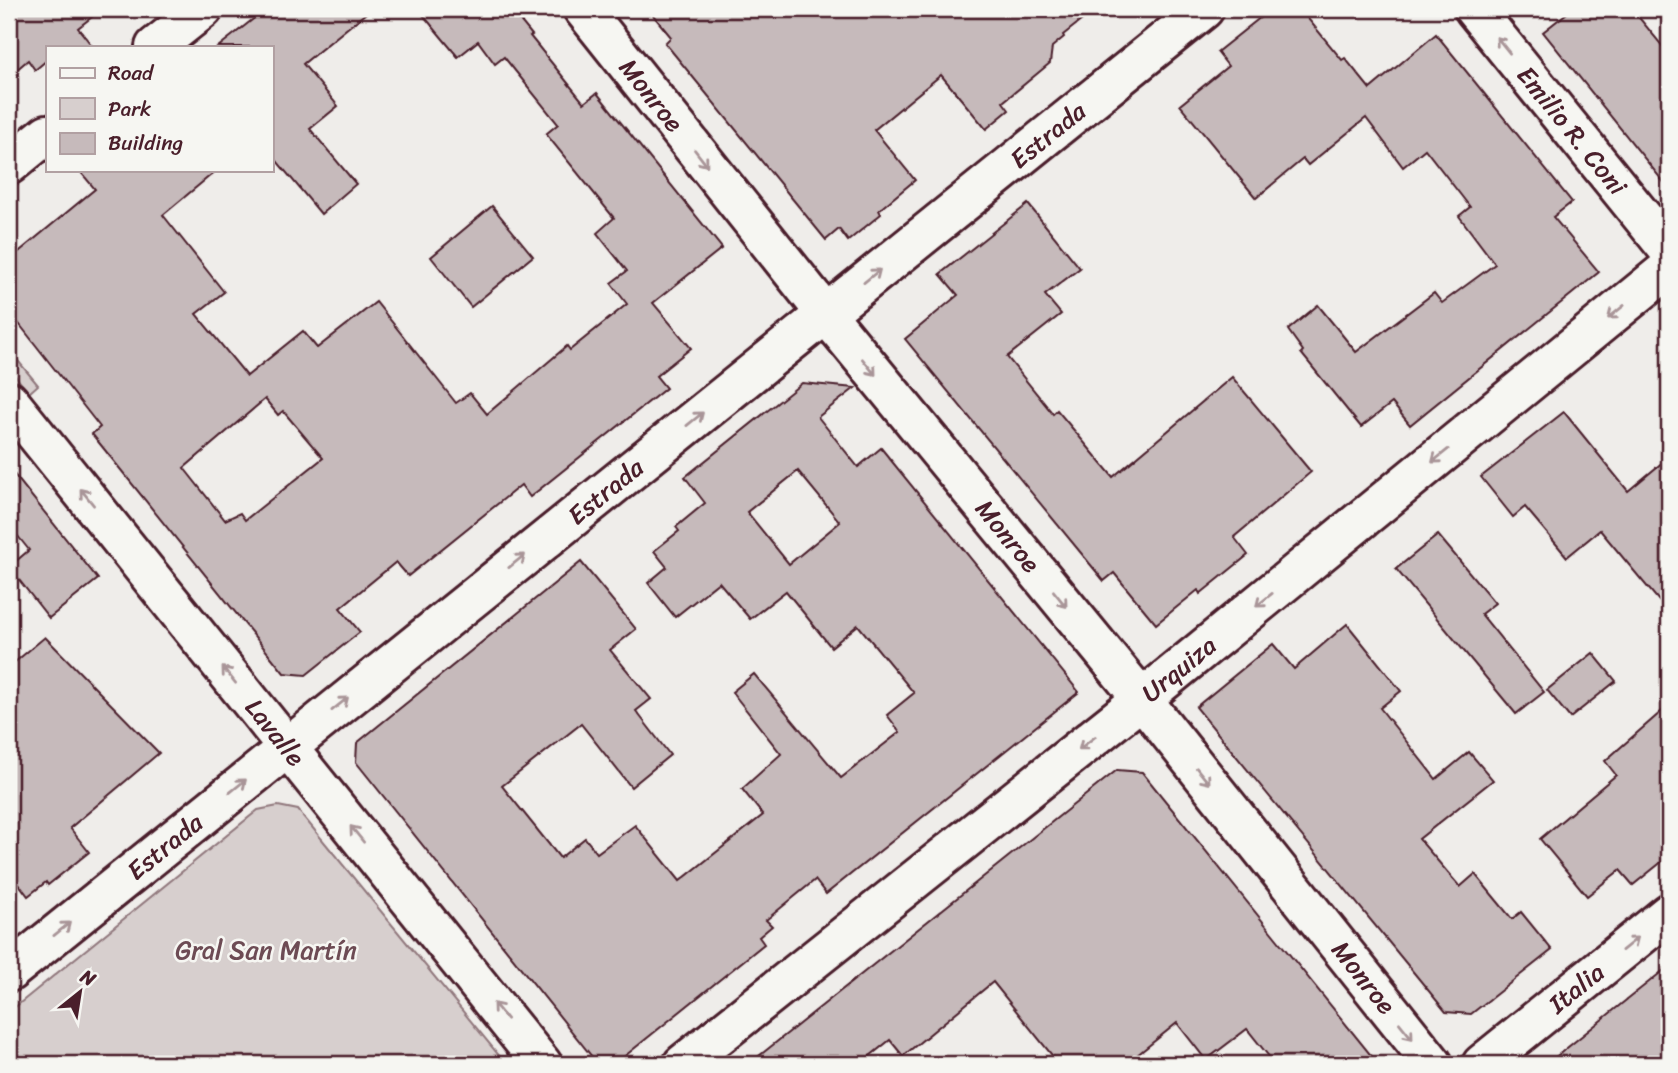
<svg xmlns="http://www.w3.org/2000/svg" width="1678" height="1073" viewBox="0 0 1678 1073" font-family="Sriracha,sans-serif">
<rect width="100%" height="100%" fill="#efedea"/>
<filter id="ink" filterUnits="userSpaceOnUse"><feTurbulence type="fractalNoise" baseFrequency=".0143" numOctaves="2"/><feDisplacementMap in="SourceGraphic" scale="14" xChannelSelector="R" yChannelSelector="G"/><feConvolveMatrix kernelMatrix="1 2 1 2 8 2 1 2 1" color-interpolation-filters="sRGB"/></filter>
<g filter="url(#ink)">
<g fill="#d7cfce" stroke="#90777c" stroke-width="2">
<path d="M9 350 38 385 29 393 9 368Z"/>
<path d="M278 806 298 810 506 1064H9V1012L258 810Z"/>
</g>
<g fill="#c6babb" stroke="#4a1f2b" stroke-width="2" fill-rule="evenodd">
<path d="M9 9H102L78 28 93 47H47V60L35 70 28 60 9 76Z"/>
<path d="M266 9H371L303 64 338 106 310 129 356 184 321 214 271 154V47H218Z"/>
<path d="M418 9H517L513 12 532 35 530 36 584 103 597 93 722 248 653 303 691 348 656 376 666 388 530 497 521 485 408 576 396 562 340 608 360 632 306 675 284 673 92 434 100 427 9 311V260L95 189 79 170H217L163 215 224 292 196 314 247 376 303 331 317 348 376 302 456 403 470 393 487 414 567 346 570 350 627 304 611 283 627 271 597 233 614 218 546 134 558 124 504 57 495 64 478 41 458 57ZM265 399 278 415 283 411 323 458 245 520 240 513 225 520 184 468Z"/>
<path d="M648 9H1096L1063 35 1064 37 1052 47 1050 63 1003 102 1009 110 986 129 941 75 874 130 915 180 879 210 881 214 848 241 839 229 826 240 665 43 671 37Z"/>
<path d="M1271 9H1300L1342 60 1345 58 1370 89 1436 34 1572 202 1553 217 1599 272 1410 425 1392 403 1361 427 1301 353 1303 351 1288 330 1318 305 1356 352 1434 293 1442 303 1495 264 1459 216 1470 207 1425 149 1403 167 1366 118 1308 165 1303 159 1256 198 1180 105 1228 66 1217 52Z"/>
<path d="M1572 9H1632L1669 54V189L1543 32Z"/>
<path d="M1028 204 1080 268 1045 295 1061 314 1007 357 1053 414 1057 410 1113 477 1232 377 1311 472 1234 537 1248 555 1200 594 1198 590 1156 624 1114 573 1104 581 905 339 958 295 940 274Z"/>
<path d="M492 206 533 256 471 307 431 257Z"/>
<path d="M802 383 855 388 818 417 858 467 881 448 1079 692 826 894 815 880 766 920 772 926 759 937 764 944 615 1064 597 1063 356 762 357 743 581 562 636 629 610 650 651 699 636 711 670 755 631 787 581 724 502 786 560 858 585 838 597 853 635 825 680 881 763 815 742 789 781 754 732 692 754 674 841 778 900 732 887 715 914 693 858 625 831 647 786 591 750 619 719 582 675 617 648 583 667 567 654 551 679 531 676 527 705 503 685 477ZM798 471 840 522 789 564 747 512Z"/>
<path d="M1564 412 1628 491 1669 457V613L1600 530 1567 557 1525 507 1513 517 1481 477Z"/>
<path d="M9 468 98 579 49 618 9 567 29 550 9 525Z"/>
<path d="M1438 535 1495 603 1481 614 1544 692 1516 714 1396 569Z"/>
<path d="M1347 624 1401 691 1380 708 1436 779 1469 752 1493 780 1419 839 1460 887 1475 874 1512 919 1521 912 1552 950 1471 1014 1446 1012 1196 707 1273 644 1294 669Z"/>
<path d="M45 637 159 753 70 828 89 852 48 885 46 882 28 896 9 871V667Z"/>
<path d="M1593 653 1616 681 1570 718 1547 690Z"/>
<path d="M1669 705V856L1633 885 1620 870 1587 896 1540 839 1616 775 1605 761Z"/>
<path d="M1117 770 1142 772 1378 1064H1275L1247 1029 1206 1060 1177 1023 1126 1064H1059L993 982 903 1056 890 1040 860 1064H749Z"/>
<path d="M1669 966V1064H1547L1625 1001Z"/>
</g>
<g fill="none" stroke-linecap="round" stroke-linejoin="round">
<defs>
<g id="minor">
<path id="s1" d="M583 9 826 314 1142 699 1433 1064"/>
<path id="s2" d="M1474 9 1669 250"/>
<path d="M155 47 203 9"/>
<path d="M9 165 47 134"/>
<path id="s3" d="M9 401 542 1064"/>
<path id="s4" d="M9 972 1204 9"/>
<path id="s5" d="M683 1064 1142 699 1669 268"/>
<path id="s6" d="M1482 1064 1669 913"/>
</g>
</defs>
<use href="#minor" stroke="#4a1f2b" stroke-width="44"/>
<use href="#minor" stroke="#f6f6f2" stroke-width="38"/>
</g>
<defs><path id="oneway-shaft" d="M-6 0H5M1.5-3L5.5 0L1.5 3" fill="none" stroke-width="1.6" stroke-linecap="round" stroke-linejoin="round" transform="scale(1.75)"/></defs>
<g stroke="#a99598">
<use href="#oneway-shaft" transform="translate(1503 45) rotate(-129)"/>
<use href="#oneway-shaft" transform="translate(701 158) rotate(52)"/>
<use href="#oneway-shaft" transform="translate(872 276) rotate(-39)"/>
<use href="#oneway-shaft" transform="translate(1616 312) rotate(141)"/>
<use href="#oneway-shaft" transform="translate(869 367) rotate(51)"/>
<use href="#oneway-shaft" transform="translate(695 419) rotate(-39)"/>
<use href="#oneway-shaft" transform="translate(1440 456) rotate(141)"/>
<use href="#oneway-shaft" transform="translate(87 497) rotate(-129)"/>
<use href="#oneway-shaft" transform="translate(517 561) rotate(-39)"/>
<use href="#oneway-shaft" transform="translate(1060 599) rotate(51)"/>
<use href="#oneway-shaft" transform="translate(1264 600) rotate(141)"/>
<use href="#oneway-shaft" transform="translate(229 675) rotate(-129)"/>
<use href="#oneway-shaft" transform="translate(340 704) rotate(-39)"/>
<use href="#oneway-shaft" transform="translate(1087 743) rotate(142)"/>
<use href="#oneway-shaft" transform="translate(1203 776) rotate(51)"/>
<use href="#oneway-shaft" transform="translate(238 786) rotate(-39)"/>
<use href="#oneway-shaft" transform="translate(357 834) rotate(-129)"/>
<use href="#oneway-shaft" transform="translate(62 929) rotate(-39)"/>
<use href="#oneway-shaft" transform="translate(1630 944) rotate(-39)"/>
<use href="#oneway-shaft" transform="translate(500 1011) rotate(-129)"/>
<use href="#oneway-shaft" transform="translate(1406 1031) rotate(51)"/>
</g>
</g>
<g text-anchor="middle" stroke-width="5" stroke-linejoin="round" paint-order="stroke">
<g font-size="26" fill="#4a1f2b" stroke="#f6f6f2">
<text dy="9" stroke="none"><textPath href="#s1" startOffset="110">Monroe</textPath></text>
<text dy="9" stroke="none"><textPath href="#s2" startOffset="156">Emilio R. Coni</textPath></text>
<text dy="9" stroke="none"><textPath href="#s4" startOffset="1334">Estrada</textPath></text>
<text dy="9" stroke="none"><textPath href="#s4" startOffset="766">Estrada</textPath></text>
<text dy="9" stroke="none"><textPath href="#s1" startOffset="677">Monroe</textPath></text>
<text dy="9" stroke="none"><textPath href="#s5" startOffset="634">Urquiza</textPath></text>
<text dy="9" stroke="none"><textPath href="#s3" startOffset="425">Lavalle</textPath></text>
<text dy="9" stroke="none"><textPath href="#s4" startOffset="200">Estrada</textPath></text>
<text dy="9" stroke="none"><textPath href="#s1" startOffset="1244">Monroe</textPath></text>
<text dy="9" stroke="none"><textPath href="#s6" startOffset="121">Italia</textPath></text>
</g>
<g font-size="26" fill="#6d4b54" stroke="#f6f6f2">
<text x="266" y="959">Gral San Martín</text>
</g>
</g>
<rect width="1678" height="1073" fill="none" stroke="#f6f6f2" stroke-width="35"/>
<rect x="18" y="18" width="1643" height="1038" fill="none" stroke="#4a1f2b" stroke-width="2.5" filter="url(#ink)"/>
<rect x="46" y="46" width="228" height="126" fill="#f6f6f2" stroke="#b1a0a2" stroke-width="2"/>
<rect x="60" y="68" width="35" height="10" fill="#f6f6f2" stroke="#b1a0a2" stroke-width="2"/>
<text x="108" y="80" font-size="21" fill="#4a1f2b">Road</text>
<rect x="60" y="98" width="35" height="21" fill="#d7cfce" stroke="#b1a0a2" stroke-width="2"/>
<text x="108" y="116" font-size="21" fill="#4a1f2b">Park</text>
<rect x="60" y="133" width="35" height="21" fill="#c6babb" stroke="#b1a0a2" stroke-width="2"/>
<text x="108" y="150" font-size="21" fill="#4a1f2b">Building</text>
<g transform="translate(80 992) rotate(30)" stroke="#f6f6f2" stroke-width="5" paint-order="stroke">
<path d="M0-5L12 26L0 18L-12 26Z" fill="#4a1f2b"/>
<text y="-10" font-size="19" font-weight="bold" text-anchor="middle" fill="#4a1f2b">N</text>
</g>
</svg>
